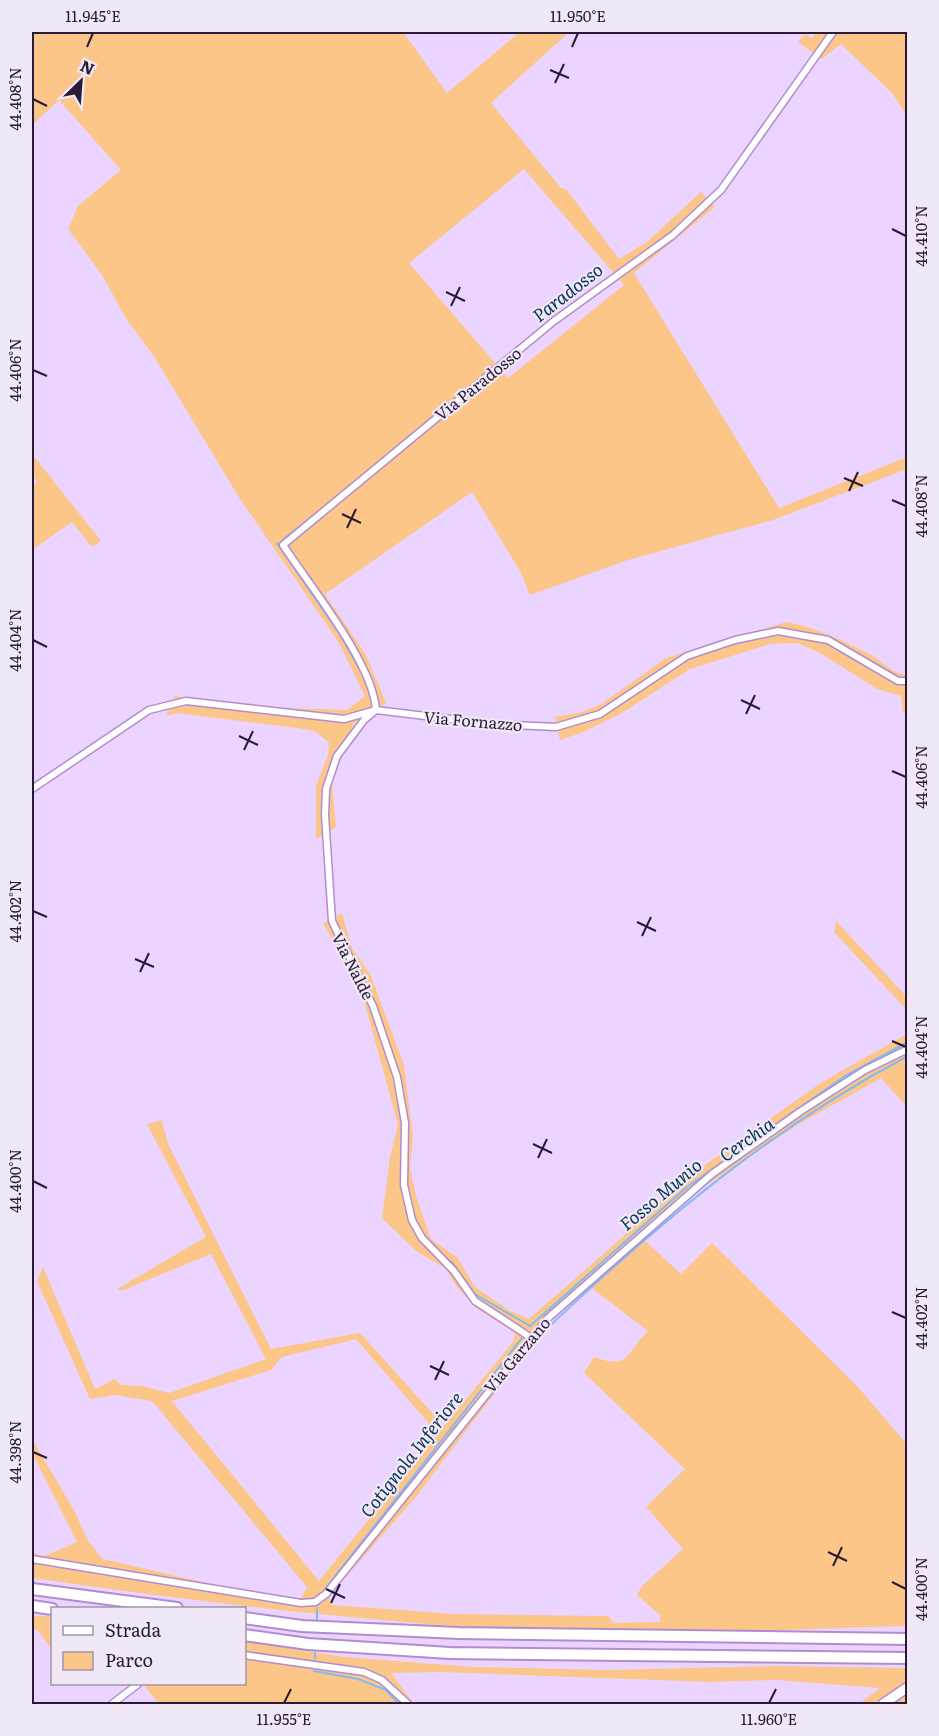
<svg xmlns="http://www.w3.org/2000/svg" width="939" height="1736" viewBox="0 0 939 1736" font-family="Literata,serif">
<rect width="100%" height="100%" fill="#ebd4ff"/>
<g fill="#fcc688" fill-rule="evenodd">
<path d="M32 32H403L447 93 520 32H569L491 103 561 188 566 189 619 259 647 242 701 192 715 207 634 273 779 508 907 457V469L773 520 628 560 530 595 520 571 472 492 325 594 366 655 386 703 354 723 332 784 336 827 316 839V786L328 755 329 742 314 731 297 728 176 713 166 716 175 696 286 708 347 710 365 696 338 641 240 499 155 358 125 317 102 275 68 229 78 206 121 170 59 100 32 125ZM524 169 624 285 508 378 409 263Z"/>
<path d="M816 32H907L908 89 905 92 907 96V116L891 92 841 44 822 59 798 42 805 34 812 38Z"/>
<path d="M32 454 101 541 92 547 72 522 32 550V486L37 482 32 474Z"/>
<path d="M786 622C816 627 844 641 871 655 885 663 891 673 907 675V716L903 713 901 696 877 689 820 653 797 643 770 644 690 669 622 713 581 733 560 740 555 717 583 712 603 703 666 658Z"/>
<path d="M342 913 352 948 371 976 404 1065 413 1136 410 1169 416 1196 431 1239 458 1258 475 1287 510 1311 529 1319 625 1235 628 1227 698 1170 822 1082 907 1034V1107L881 1078 797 1125 696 1192 642 1238 681 1274 712 1243 856 1385 907 1444V1626C781 1629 653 1638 527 1631 361 1621 196 1602 32 1578V1553L45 1556 77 1542 32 1453V1439L75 1512 87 1539 102 1559 221 1586 300 1600 307 1587 152 1401 115 1395 90 1399 37 1281 43 1267 95 1389 115 1379 121 1385 142 1386 169 1393 266 1359 211 1254 121 1291 117 1289 206 1237 147 1124 162 1120 168 1144 271 1349 360 1333 444 1426 513 1342 515 1333 476 1308 456 1286 446 1269 416 1251 382 1218 390 1157 398 1125 362 993 338 955 335 944 323 923ZM589 1286 648 1331C626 1353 630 1370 594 1357L584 1373 685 1469 646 1507 683 1549 642 1586 637 1595 660 1615V1622L614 1623 608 1616 454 1614 332 1605 329 1600 331 1594 415 1498 548 1323ZM356 1339 438 1434 319 1581 172 1401 271 1370 282 1357Z"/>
<path d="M836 921 907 997V1010L834 932Z"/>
<path d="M32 1615 52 1617V1650L38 1630 32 1629Z"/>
<path d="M245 1641 344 1657 474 1667 607 1670 779 1666 907 1668 908 1704H859L880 1688 776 1680 710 1682 440 1672 391 1673 414 1704H159L143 1684H244Z"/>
</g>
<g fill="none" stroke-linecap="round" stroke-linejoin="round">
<g stroke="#82bbf3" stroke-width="2">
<path d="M658 242 675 229"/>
<path d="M285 538 318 512"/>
<path d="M277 543 339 633 358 666"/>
<path d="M451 1261 475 1294 530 1326 687 1187 845 1076 908 1042"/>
<path d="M537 1338C650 1230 769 1129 908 1056"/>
<path d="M325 1589 522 1338"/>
<path d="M317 1619V1608"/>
<path d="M315 1658V1652"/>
<path d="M314 1671 358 1679 386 1690 399 1704"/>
</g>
<defs>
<g id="street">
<path d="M32 789 149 710 186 701 344 719 376 710 491 724 556 727 600 714 687 656 735 640 778 631 828 640 898 681H908"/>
<path d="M530 1337 475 1301 454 1271 422 1238 412 1220 404 1185 405 1123 397 1077 373 1006 332 921 325 815 326 789 337 756 364 720 376 710C373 663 310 586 283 545L554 321 673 235 721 190 833 32"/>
<path d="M32 1559 301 1603 315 1602 326 1594 548 1318 712 1174 801 1111 865 1070 908 1049"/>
<path d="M244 1655 364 1672 382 1680 408 1704"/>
<path d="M112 1704 138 1684"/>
</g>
<path id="secondary" d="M883 1704 908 1687"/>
<g id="highway">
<path d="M32 1589 177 1608"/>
<path d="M32 1606 52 1609"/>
<path d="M244 1618 302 1626 459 1633 908 1639"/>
<path d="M244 1635 308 1644 450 1653 908 1658"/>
</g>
</defs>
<use href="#street" stroke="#b28cd0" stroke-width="9"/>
<use href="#secondary" stroke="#b28cd0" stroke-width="12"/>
<use href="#highway" stroke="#b28cd0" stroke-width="14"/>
<use href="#street" stroke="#fff" stroke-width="6"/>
<use href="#secondary" stroke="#fff" stroke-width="9"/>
<use href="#highway" stroke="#fff" stroke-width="10"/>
</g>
<path fill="none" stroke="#291a35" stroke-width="2" d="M87 47 93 33M572 47 578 33M550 70 569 78M555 83 564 64M33 99 47 106M892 229 906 236M446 292 465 301M451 306 460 287M33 370 47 376M844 478 863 486M849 491 858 472M892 500 906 506M342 514 361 523M347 528 356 509M33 640 47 647M741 700 760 709M746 714 755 695M239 736 258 745M244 750 253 731M892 771 906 777M33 911 47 917M637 922 656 931M642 936 651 917M135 959 154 967M140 972 149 953M892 1041 906 1047M533 1144 552 1153M538 1158 547 1139M33 1181 47 1188M892 1312 906 1318M430 1366 449 1375M435 1380 444 1361M33 1452 47 1458M828 1552 847 1561M833 1566 842 1547M892 1582 906 1589M326 1589 345 1598M331 1603 340 1584M284 1703 291 1689M769 1703 776 1689"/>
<g text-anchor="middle" stroke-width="4.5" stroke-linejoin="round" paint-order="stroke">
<g font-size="16" fill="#291a35" stroke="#f0e8f6">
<text transform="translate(478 384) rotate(-39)" y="6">Via Paradosso</text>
<text transform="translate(473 721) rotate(5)" y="6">Via Fornazzo</text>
<text transform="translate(353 966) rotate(63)" y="6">Via Nalde</text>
<text transform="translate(517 1355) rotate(-50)" y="6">Via Garzano</text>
</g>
<g font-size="18" font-style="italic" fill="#083357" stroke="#f0e8f6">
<text transform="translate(568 293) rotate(-38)" y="6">Paradosso</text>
<text transform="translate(747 1140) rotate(-35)" y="6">Cerchia</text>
<text transform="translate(661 1195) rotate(-40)" y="6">Fosso Munio</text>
<text transform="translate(412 1455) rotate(-52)" y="6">Cotignola Inferiore</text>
</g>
</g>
<rect width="939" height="1736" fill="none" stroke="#f0e8f6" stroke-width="66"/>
<rect x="51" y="1607" width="195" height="78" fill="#f0e8f6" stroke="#a096a9" stroke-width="1.5"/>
<rect x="63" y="1626" width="30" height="9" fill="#ffffff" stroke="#a096a9" stroke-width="1.5"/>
<text x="105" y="1637" font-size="18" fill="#291a35">Strada</text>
<rect x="63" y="1652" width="30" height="18" fill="#fcc688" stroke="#a096a9" stroke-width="1.5"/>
<text x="105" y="1667" font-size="18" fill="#291a35">Parco</text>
<g transform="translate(81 81) rotate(25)" stroke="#f0e8f6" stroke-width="4.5" paint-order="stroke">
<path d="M0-4.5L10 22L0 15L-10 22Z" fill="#291a35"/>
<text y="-9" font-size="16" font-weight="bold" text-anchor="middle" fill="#291a35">N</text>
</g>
<rect x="33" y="33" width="873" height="1670" fill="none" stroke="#291a35" stroke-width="2"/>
<g font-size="15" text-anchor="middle" fill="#291a35">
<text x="93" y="22">11.945°E</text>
<text x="578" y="22">11.950°E</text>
<text transform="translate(16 99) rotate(-90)" y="5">44.408°N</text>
<text transform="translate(922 236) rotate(-90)" y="5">44.410°N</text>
<text transform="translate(16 370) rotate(-90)" y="5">44.406°N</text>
<text transform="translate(922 506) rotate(-90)" y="5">44.408°N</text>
<text transform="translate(16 640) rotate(-90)" y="5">44.404°N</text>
<text transform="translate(922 777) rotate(-90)" y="5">44.406°N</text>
<text transform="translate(16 911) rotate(-90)" y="5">44.402°N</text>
<text transform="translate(922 1047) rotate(-90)" y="5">44.404°N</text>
<text transform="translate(16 1181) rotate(-90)" y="5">44.400°N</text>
<text transform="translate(922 1318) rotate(-90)" y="5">44.402°N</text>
<text transform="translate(16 1452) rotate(-90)" y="5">44.398°N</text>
<text transform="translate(922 1589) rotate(-90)" y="5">44.400°N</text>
<text x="284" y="1725">11.955°E</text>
<text x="769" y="1725">11.960°E</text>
</g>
</svg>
